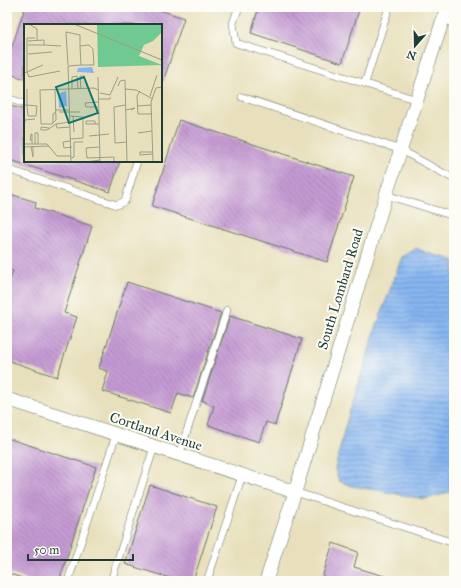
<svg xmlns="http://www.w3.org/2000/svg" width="461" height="588" viewBox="0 0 461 588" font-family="'IM FELL Great Primer',serif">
<defs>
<pattern id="water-rules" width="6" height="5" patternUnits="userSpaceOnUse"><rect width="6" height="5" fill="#86b6f1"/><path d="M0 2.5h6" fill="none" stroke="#6d95c4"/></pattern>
<pattern id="building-back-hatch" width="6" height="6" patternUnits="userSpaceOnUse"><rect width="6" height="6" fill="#c59ad3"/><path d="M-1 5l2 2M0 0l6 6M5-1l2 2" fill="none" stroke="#9f7fac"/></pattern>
</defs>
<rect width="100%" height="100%" fill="#fdfcf7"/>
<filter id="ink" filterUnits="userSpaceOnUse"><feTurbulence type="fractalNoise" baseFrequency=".025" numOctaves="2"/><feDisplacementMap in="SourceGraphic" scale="8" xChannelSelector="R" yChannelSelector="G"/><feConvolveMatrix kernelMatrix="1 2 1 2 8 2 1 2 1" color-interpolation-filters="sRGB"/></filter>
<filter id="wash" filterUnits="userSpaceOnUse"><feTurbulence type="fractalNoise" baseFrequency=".012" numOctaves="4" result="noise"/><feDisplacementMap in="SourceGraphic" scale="16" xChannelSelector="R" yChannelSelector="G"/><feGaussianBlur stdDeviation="0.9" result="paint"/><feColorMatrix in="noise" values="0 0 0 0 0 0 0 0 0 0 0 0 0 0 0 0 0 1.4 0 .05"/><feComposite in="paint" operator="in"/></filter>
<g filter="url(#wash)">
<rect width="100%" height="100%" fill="#e8e0bc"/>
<path fill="url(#water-rules)" stroke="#527a92" d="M416 248 427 253 454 260V487L451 491 441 495 424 499 376 490 352 486 339 481 335 469 345 427 376 328 402 257 411 252Z"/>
<g id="blocks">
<g fill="url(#building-back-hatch)">
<path d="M25 7H150L184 18 163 82H161V25H25V79L7 73V62Z"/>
<path d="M259 7H360L342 63 251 33Z"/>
<path d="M7 105 25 110V161H120L110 192 7 159Z"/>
<path d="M179 120 354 177 327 262 152 206Z"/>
<path d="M7 193 36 202 35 208 92 226 64 313 77 317 57 377 7 360V289L13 271 7 269Z"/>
<path d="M127 282 221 313 193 398 178 393 171 413 102 391 108 372 99 368Z"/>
<path d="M230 316 302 339 275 425 266 422 259 442 208 425 214 406 205 402V401H202Z"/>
<path d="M7 438 96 467 59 581H31L7 573Z"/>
<path d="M150 485 217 507 193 581H179L125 564Z"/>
<path d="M333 543 358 552 354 567 391 578V581H321Z"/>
</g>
</g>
</g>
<g filter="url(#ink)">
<use href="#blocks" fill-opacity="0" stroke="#657664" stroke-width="1"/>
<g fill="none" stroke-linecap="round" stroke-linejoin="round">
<defs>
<g id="lane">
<path d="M239 7 233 23 236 43 417 100"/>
<path d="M443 19 454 23"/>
<path d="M365 83 389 7"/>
<path d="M242 97 401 150 454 179"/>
<path d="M7 98 25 104"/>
<path d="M7 169 117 205 125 201 137 161"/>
<path d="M386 195 454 216"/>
<path d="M179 455 227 310"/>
<path d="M295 492 454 543"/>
<path d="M68 581 116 435"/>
<path d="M111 581 154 447"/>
<path d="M207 581 242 476"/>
</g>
<g id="street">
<path d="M7 399 295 492"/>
<path d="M266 581 295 492 386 195 447 7"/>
</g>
</defs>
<use href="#lane" stroke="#657664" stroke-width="8"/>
<use href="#street" stroke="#657664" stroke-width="14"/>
<use href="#lane" stroke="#fff" stroke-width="7"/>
<use href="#street" stroke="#fff" stroke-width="13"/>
</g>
</g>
<g text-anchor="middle" stroke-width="4" stroke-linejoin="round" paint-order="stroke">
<g font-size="14" fill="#1f3d34" stroke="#fdfcf7">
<text transform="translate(340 289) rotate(-73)" y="5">South Lombard Road</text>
<text transform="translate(156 431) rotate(18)" y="5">Cortland Avenue</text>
</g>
</g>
<g transform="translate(24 24)">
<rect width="138" height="138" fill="#e8e0bc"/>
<path d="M73 0H138V8L129 17 120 21 115 32 138 41 74 43Z" fill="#6fc990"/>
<path d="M68 43 70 49 53 48 54 44ZM42 67 43 82 35 84 34 70Z" fill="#86b6f1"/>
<path fill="none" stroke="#989f86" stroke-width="1" d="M5 0 13 5V16M50 0 138 36M4 17 20 16V21L37 22M4 21H20M4 30 28 28M19 41 3 48 5 53 36 47M44 41 42 8 56 11V22M0 49 3 48V14H11M74 53 76 138M94 62 96 57 101 56 103 138M48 65V53L53 52 54 65M57 65 56 52H60M101 65 112 66 129 75M31 66 32 96 28 100H17L16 66H17L70 64 74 66M116 67 113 72 114 90H128M76 69 86 71 94 53M126 72 133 51M74 75H86V73M74 78 61 79 62 83H74M0 81H3L13 82 12 92H4L3 81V65M101 81 90 83 91 119 103 118M114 82 127 81M31 86H45M102 86 111 84 107 86M35 88H56M46 92 59 93V114L46 115M49 92 50 108M46 98 32 100 33 104 46 103M29 99V90L32 88M71 100V97H62V100H75M25 104 17 103V106H23L32 100M0 105 1 96 11 95M114 109 128 107M65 112 85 110M8 116H6L7 110H8V120M46 117 39 118 40 124 48 123M0 120H23L33 132H47M11 120V109H14V120M7 122 9 133V122M0 123 25 122M75 123 62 124 63 134 90 133V138M129 128H116V131L129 130M47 134 50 133V118H59M47 138 44 42 57 41 56 22 65 21 69 25 70 41H57M62 138 76 136M129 138 127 78 132 64 138 63"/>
<path fill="#0f766e" fill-opacity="0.15" stroke="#0f766e" stroke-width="2" d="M60 53 74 89 45 99 32 63Z"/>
<rect width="138" height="138" fill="none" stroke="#1f3d34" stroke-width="2"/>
</g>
<rect width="461" height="588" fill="none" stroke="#fdfcf7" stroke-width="24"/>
<g transform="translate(415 46) rotate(200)" stroke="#fdfcf7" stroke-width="3" paint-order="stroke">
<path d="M0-3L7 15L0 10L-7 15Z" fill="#1f3d34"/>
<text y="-6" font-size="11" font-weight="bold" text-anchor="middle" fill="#1f3d34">N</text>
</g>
<path d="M28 554v6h105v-6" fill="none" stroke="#1f3d34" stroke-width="2"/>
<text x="34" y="554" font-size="12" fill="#1f3d34" stroke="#fdfcf7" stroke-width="3" paint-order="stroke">50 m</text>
</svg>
